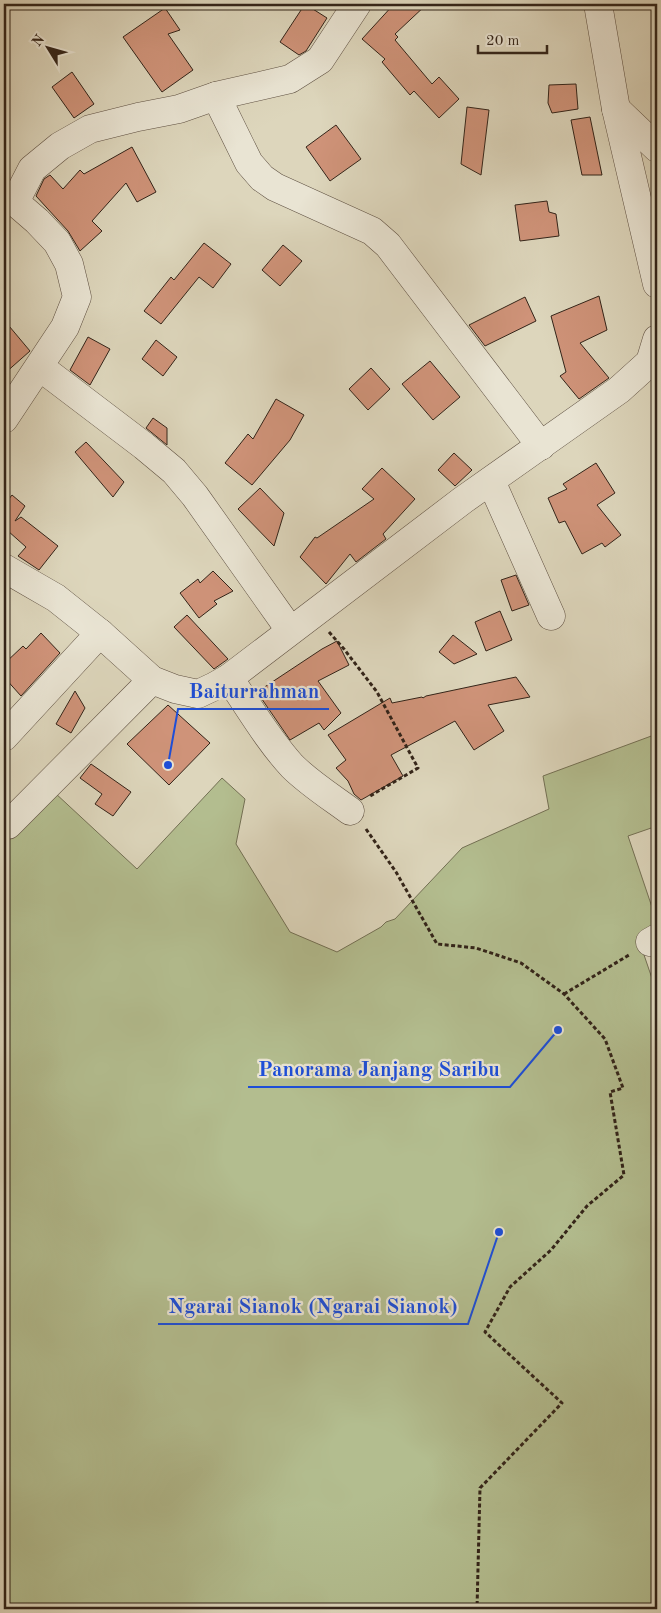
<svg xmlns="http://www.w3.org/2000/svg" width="661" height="1613" viewBox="0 0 661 1613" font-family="'Old Standard TT',serif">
<rect width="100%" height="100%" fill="#ddd6bc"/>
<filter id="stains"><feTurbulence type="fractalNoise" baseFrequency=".004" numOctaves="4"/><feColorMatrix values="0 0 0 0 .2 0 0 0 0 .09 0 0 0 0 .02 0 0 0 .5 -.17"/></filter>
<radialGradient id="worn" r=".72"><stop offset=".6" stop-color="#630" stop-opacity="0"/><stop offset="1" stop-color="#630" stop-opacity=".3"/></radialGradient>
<path fill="#b3bd8f" stroke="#737054" d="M654 735 657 745V826L628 836 657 922V944L643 952 657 993V1609H4V843L54 792 137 869 222 778 245 799 236 844 290 932 337 952 381 927 386 922 395 919 462 848 549 809 543 776Z"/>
<g fill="#cf9379" stroke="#332419">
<path d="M305 4 327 18 306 51 299 55 280 42Z"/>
<path d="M394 4H427L395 34 398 37 395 40 432 84 439 77 459 99 439 118 414 91 410 95 382 62 385 59 362 39Z"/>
<path d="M165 8 180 30 168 34 193 70 162 92 123 37Z"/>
<path d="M72 72 94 104 74 118 52 87Z"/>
<path d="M576 84 578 109 552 113 548 103 549 85Z"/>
<path d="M467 107 489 110 481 175 461 164Z"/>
<path d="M590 117 602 175H582L571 120Z"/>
<path d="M336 125 361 159 330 181 306 147Z"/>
<path d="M132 147 156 192 137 202 126 183 92 221 102 231 80 251 68 231 36 196 44 179 50 175 63 189 80 170 84 174Z"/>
<path d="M547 201 549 212 556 214 559 236 520 241 515 205Z"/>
<path d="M204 243 231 264 213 288 199 277 161 324 144 311 171 277 174 280Z"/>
<path d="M283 245 302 261 280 286 262 270Z"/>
<path d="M599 296 607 330 580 343 609 378 579 399 560 376 566 372 551 316Z"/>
<path d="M525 297 536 321 485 346 469 325Z"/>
<path d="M4 320 30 351 4 374Z"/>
<path d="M88 337 110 349 90 385 70 370Z"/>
<path d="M156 340 177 357 163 376 142 359Z"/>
<path d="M430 361 460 397 433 420 402 384Z"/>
<path d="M371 368 390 389 368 410 349 389Z"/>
<path d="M276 399 304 415 290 440 252 485 225 463 248 434 253 439Z"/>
<path d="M153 418 167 428V445L146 428Z"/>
<path d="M86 442 124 482 113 497 75 452Z"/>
<path d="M454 453 472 470 455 486 438 470Z"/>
<path d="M596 463 615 493 597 505 621 535 605 547 602 543 582 554 565 521 559 523 548 498 567 489 563 484Z"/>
<path d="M382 468 415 499 383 534 386 539 356 562 350 554 326 584 300 557 315 537 317 538 374 499 362 489Z"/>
<path d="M260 488 284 513 274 546 238 509Z"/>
<path d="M12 495 25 506 15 521 21 517 58 546 39 570 18 556 26 547 8 531 4 538V505Z"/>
<path d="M213 571 233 591 214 601 217 604 199 618 180 593 198 579 200 583Z"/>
<path d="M516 575 529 605 512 611 501 580Z"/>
<path d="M500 611 512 640 486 651 475 622Z"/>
<path d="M187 615 228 659 214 669 174 627Z"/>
<path d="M41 633 60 653 21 696 4 677V664L23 646 26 649Z"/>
<path d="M453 635 477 654 454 664 439 652Z"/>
<path d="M337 641 349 665 318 681 341 713 324 730 319 723 290 740 257 692 322 649Z"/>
<path d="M516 677 530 697 488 705 504 731 474 750 455 721 391 755 403 776 361 800 354 794 348 781 336 768 346 760 328 735 390 698 392 703 422 697 423 698 426 696Z"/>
<path d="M75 691 85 708 71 733 56 724Z"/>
<path d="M168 705 210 743 169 785 127 744Z"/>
<path d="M91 764 131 792 113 816 95 804 102 794 80 778Z"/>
</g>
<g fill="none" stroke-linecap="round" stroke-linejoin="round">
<defs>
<g id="minor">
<path d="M598 4 616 109 657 284"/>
<path d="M216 96 249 163 262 178 275 187 372 231 388 245 541 446"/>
<path d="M616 109 657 148"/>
<path d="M40 367 144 446 174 471 195 496 290 630"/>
<path d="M4 419 65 327 77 297 69 264 57 242 37 221 15 202 32 169 60 146 90 129 138 117 179 109 216 96 290 79 320 60 357 4"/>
<path d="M491 481 551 616"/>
<path d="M4 568 56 598 100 633 152 680 175 689 198 694 215 686 229 678 463 500 619 390 650 362 657 339"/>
<path d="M229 678C249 707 268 740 292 766 309 783 331 797 350 811"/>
<path d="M4 737 100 633"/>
<path d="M8 825 152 680"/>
<path d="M650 942 657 938"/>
</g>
</defs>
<use href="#minor" stroke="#5e5042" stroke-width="29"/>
<g stroke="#332419" stroke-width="3" stroke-dasharray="4 2.5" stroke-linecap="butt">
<path d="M329 632 344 649 377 692 418 768 370 796"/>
<path d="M366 829 396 872 437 944 476 948 521 963 564 994 605 1039 623 1088 610 1092 624 1175 587 1206 551 1250 510 1287 485 1332 562 1403 480 1488 477 1609"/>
<path d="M564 994 629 955"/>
</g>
<use href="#minor" stroke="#e9e4d3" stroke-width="28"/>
</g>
<path fill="none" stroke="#1d4ed8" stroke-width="2" d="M168 765L178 709H329M558 1030L510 1087H248M499 1232L468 1324H158"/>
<g fill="#1d4ed8" stroke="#e9e4d3" stroke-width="2">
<circle cx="168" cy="765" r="5"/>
<circle cx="558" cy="1030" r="5"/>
<circle cx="499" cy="1232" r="5"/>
</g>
<g font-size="21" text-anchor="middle" font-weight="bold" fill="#1d4ed8" stroke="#e9e4d3" stroke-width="4.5" stroke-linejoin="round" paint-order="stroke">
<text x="254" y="698">Baiturrahman</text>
<text x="379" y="1076">Panorama Janjang Saribu</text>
<text x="313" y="1313">Ngarai Sianok (Ngarai Sianok)</text>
</g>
<rect width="661" height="1613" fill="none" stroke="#ddd6bc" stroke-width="20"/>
<rect x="5" y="5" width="651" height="1603" fill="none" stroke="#332419" stroke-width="2.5"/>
<rect x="10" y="10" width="641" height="1593" fill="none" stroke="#332419"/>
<g transform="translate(48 48) rotate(307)" stroke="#e9e4d3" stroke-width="4" paint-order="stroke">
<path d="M0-4L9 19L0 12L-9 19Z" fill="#332419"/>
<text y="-8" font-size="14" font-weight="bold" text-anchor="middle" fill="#332419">N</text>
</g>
<path d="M478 45v8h69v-8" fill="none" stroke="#332419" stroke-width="2.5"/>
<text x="486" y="45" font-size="15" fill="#332419" stroke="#e9e4d3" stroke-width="4" paint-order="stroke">20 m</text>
<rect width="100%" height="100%" filter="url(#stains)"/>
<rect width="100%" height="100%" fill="url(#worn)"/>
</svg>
